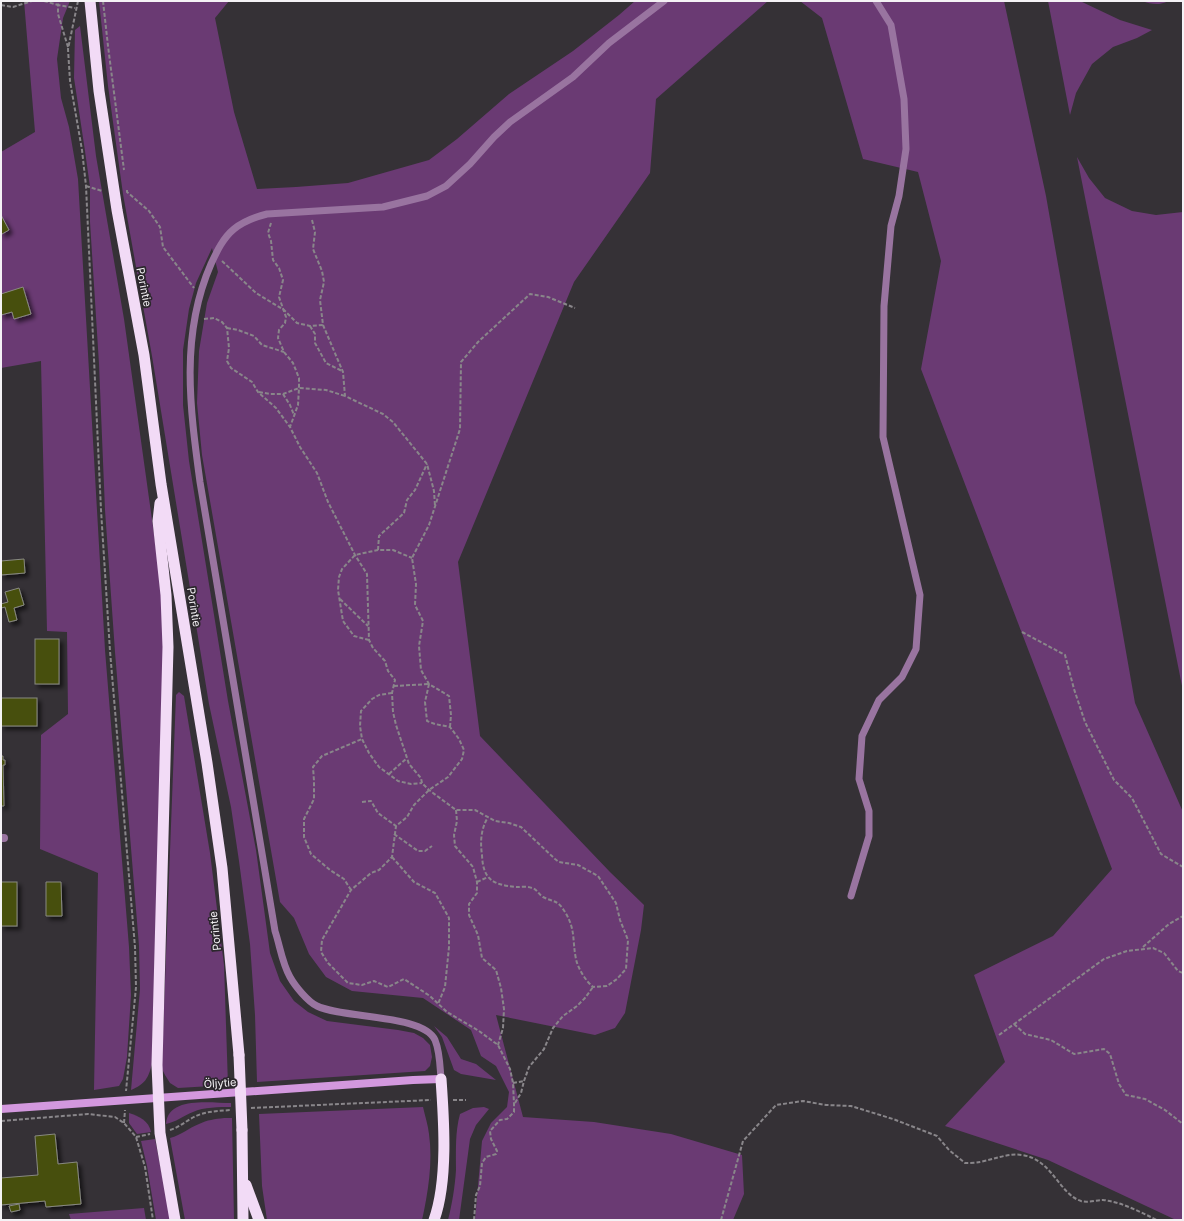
<svg xmlns="http://www.w3.org/2000/svg" width="1184" height="1221" viewBox="0 0 1184 1221" font-family="Inter,sans-serif">
<defs>
<filter id="shadow"><feDropShadow dx="3.5" dy="3.5" stdDeviation="2" flood-color="#0009"/></filter>
</defs>
<rect width="100%" height="100%" fill="#353136"/>
<g fill="#6a3a73">
<path d="M24 1H70L63 18 57 59 61 98 69 127 78 179 105 650 129 947 131 995 127 1057 123 1079 119 1086 94 1090 98 873 40 849 41 735 68 714 67 632 47 631 41 361 1 368V152L35 132Z"/>
<path d="M99 1H229L215 18 234 112 257 189 296 187 348 183 429 160 457 139 509 94 573 51 619 15 635 1H768L656 99 650 173 574 282 458 562 480 736 610 872 644 905 641 930 625 1013 615 1028 595 1035 496 1015 523 1117 594 1122 671 1134 742 1155 744 1194 733 1220H475L482 1141 491 1123 507 1107 509 1092 496 1066 481 1056 471 1030 423 998 352 991 326 977 309 954 294 918 280 902 202 455 197 403 199 351 207 303 218 272 212 248 196 283 189 309 183 350V405L189 461 228 701 256 850 270 953 280 981 294 1001 308 1012 327 1021 398 1030 414 1033 423 1038 430 1045 432 1057 430 1066 425 1071 257 1082 255 1015 250 944 239 861 231 807 209 704 152 356 123 194 108 86Z"/>
<path d="M800 1H1004L1046 196 1135 703 1183 812V1220H1176L1048 1160 945 1126 1005 1062 974 975 1053 936 1112 869 921 369 941 261 918 172 863 159 822 18Z"/>
<path d="M1048 1H1080L1120 20 1152 30 1137 38 1113 47 1092 64 1076 93 1070 115Z"/>
<path d="M1142 1H1168C1159 6 1151 4 1142 1Z"/>
<path d="M80 26 96 156 124 319 160 577 164 640 152 1064C148 1079 145 1084 131 1090L140 989 139 946 115 652 105 510 99 364 90 222V187L85 151 74 78 75 30Z"/>
<path d="M1077 157 1089 178 1105 198 1132 211 1156 215 1183 212V691Z"/>
<path d="M179 692 184 696 210 853 224 965 228 1085 178 1088 170 1083 165 1075 162 1069V1060L176 695Z"/>
<path d="M434 1026 447 1037 461 1059 476 1064 496 1080 461 1074 454 1070 442 1037Z"/>
<path d="M231 1103V1107C219 1107 204 1107 193 1112 183 1116 176 1122 166 1124 168 1096 210 1103 231 1103Z"/>
<path d="M423 1107C425 1116 428 1125 429 1134 433 1162 428 1193 422 1220H267L262 1186 259 1114Z"/>
<path d="M484 1107 489 1109 476 1125 470 1139 459 1220H448C452 1205 455 1186 456 1170 456 1151 455 1132 460 1114L473 1108Z"/>
<path d="M129 1113C139 1116 149 1121 151 1132L137 1134 129 1123Z"/>
<path d="M224 1118H232L234 1220H185L170 1138C182 1135 188 1128 199 1124 207 1120 215 1119 224 1118Z"/>
<path d="M155 1139 171 1220H156L147 1166 141 1141Z"/>
<path d="M144 1208 146 1220H71L69 1214Z"/>
</g>
<g fill="#474f08" stroke="#888982" filter="url(#shadow)">
<path d="M1 215 9 230 2 234 1 232Z"/>
<path d="M23 287 31 314 14 319 12 312 1 315V294Z"/>
<path d="M24 559 25 573 1 575V561Z"/>
<path d="M19 588 24 605 14 608 17 620 9 622 5 607 1 608V604L8 602 5 592Z"/>
<rect x="35" y="639" width="24" height="45"/>
<rect x="1" y="698" width="36" height="28"/>
<path d="M1 756H3V760H5V765H3L4 806H1Z"/>
<rect x="1" y="882" width="16" height="44"/>
<path d="M46 882H61L62 916H46Z"/>
<path d="M55 1134 58 1164 77 1162 81 1204 46 1207 45 1201 1 1205V1178L38 1175 35 1136Z"/>
<path d="M19 1204 20 1210 11 1212 9 1206Z"/>
</g>
<g fill="none" stroke-linecap="round" stroke-linejoin="round">
<g stroke="#89868a" stroke-width="2" stroke-dasharray="4 2" stroke-linecap="butt">
<path d="M44 1 58 5V1"/>
<path d="M78 1 68 49 70 81 82 150 86 186 101 510 110 651 135 947 136 987 126 1091"/>
<path d="M103 1 108 46 124 170"/>
<path d="M1 5 13 7 32 1"/>
<path d="M68 47 58 14V5L75 8"/>
<path d="M86 186 102 191"/>
<path d="M127 190V192L149 211 160 227 163 247 194 288"/>
<path d="M312 220 315 232 313 249 322 271 324 282 320 300 323 325 343 372 345 396 383 414 393 422 427 464 434 491 435 506"/>
<path d="M271 223 268 233 271 241 273 260 279 268 283 280 279 297 286 317 285 323 279 330 278 338 284 352 293 363 299 378V388L298 405 290 427"/>
<path d="M222 261 256 293 284 310 297 323 310 326 323 325"/>
<path d="M204 319 214 318 222 322 227 328 229 348 227 361 231 368 252 382 258 392 276 408 290 427 300 447 317 473 328 502 355 555 367 574 369 640 373 648 385 661 388 671 395 680 392 693 393 712 396 725 409 764 421 778 422 783 429 790 456 810H475L495 821 509 823 521 827 555 859 559 862 578 865 598 876 616 903 620 920 628 940 626 969 617 979 607 986 593 987C586 981 578 969 576 959 572 940 576 930 565 912 557 899 555 903 543 897 539 895 537 889 532 888 527 886 521 887 517 887 493 885 483 880 482 855 480 841 481 829 488 817"/>
<path d="M310 326 315 334V343L326 363 342 371"/>
<path d="M227 328 238 330 254 336 262 345 284 352"/>
<path d="M259 392 270 394H283L299 388 326 390 345 396"/>
<path d="M283 394 290 405 294 415"/>
<path d="M378 550 379 536 404 513 407 500 415 490 427 464"/>
<path d="M340 599 368 626"/>
<path d="M1022 632 1065 655 1074 689 1085 722 1114 780 1132 798 1161 854 1183 867"/>
<path d="M369 640 354 636 343 621 338 590 339 577 342 569 355 555 378 550H393L412 558"/>
<path d="M429 684 425 702 427 721 435 724 450 727 459 739 464 750 462 759 448 777 429 790 414 805 407 817 396 826 392 857 379 870 371 873 351 890 322 940 321 952 328 963 348 983 362 985 374 981 388 987 404 979 430 996 447 1012 479 1031 498 1045 510 1069 513 1083 514 1104V1112L507 1119 500 1120 490 1131 491 1139 497 1151 496 1154 486 1157 482 1163 480 1186 476 1195 474 1220"/>
<path d="M394 686 429 684"/>
<path d="M392 693 379 695 372 699 361 711 360 726 362 739 369 753 379 767 398 781 411 784 422 783"/>
<path d="M450 727 451 715 449 696 429 684 421 670 419 646 423 621 415 605 416 584 412 558 429 525 460 429 461 362 478 342 530 294 548 297 575 308"/>
<path d="M389 774 407 758"/>
<path d="M362 802 371 801 378 813 396 826"/>
<path d="M456 810 457 821 454 835 455 846 473 867 477 882V893L469 904V915L478 935 482 958 496 970 501 988 504 1009 503 1028 498 1045"/>
<path d="M394 834 418 851H425L432 846"/>
<path d="M392 857 414 882 435 893 449 918V947L445 987 438 1004"/>
<path d="M477 882 488 877"/>
<path d="M351 890 344 879 330 870 311 854 304 837V819L314 799V781L313 767 322 756 362 739"/>
<path d="M1143 947 1169 924 1183 916"/>
<path d="M1014 1024 1025 1034 1051 1040 1074 1054 1104 1049 1110 1054 1119 1084 1126 1095 1145 1099 1165 1110 1183 1124"/>
<path d="M999 1035 1104 959 1127 951 1153 948 1164 953 1178 971 1183 973"/>
<path d="M513 1083 524 1081"/>
<path d="M453 1100H466"/>
<path d="M515 1103 521 1093 524 1081 529 1067 544 1049 553 1028 563 1016 577 1006 585 998 593 987"/>
<path d="M251 1108 431 1100"/>
<path d="M1 1121 88 1114 115 1117 124 1123 136 1137 145 1167 153 1220"/>
<path d="M124 1123 125 1110"/>
<path d="M170 1130C180 1127 187 1120 196 1116 207 1111 219 1111 231 1110"/>
<path d="M136 1137 150 1134"/>
<path d="M721 1220 743 1141 776 1105 803 1101 826 1105 851 1106 893 1119 937 1136 949 1150 965 1163C970 1163 976 1163 980 1162 995 1159 1008 1153 1022 1155 1052 1159 1059 1194 1081 1201 1088 1203 1096 1200 1103 1200 1122 1202 1140 1212 1157 1220"/>
</g>
<g stroke="#9974a0" stroke-width="7">
<path d="M851 896 869 836V811L859 779 862 736 879 700 902 677 916 649 920 595 883 437 884 306 891 226 899 196 906 149 904 99 891 25 876 1"/>
<path d="M441 1079C440 1067 440 1052 435 1040 423 1014 343 1019 317 1006 308 1002 295 986 290 977 282 963 280 946 275 931L200 482C190 408 180 335 211 264 217 251 223 238 234 229 244 221 255 217 267 214L383 207 427 196 446 186 470 164 494 137 510 122 573 77 609 43 664 1"/>
</g>
<path stroke="#9974a0" stroke-width="8" d="M1 838H4"/>
<path stroke="#d398de" stroke-width="8" d="M1 1109 413 1080 441 1079"/>
<g stroke="#f2dbf6" stroke-width="11">
<path d="M90 1 99 91 117 210 144 355 161 484 207 763 222 868 239 1055"/>
<path d="M160 503 158 521 166 595 168 647 157 1065 160 1133 175 1220"/>
<path d="M242 1130 243 1220"/>
<path d="M246 1185 259 1220"/>
<path d="M434 1220C448 1181 444 1121 441 1079"/>
</g>
<path stroke="#f2dbf6" stroke-width="11" d="M239 1055 242 1130"/>
</g>
<g text-anchor="middle" stroke-width="3.5" stroke-linejoin="round" paint-order="stroke">
<g font-size="11" fill="#f4f2f5" stroke="#2b272c">
<text transform="translate(144 287) rotate(79)" y="4">Porintie</text>
<text transform="translate(194 607) rotate(81)" y="4">Porintie</text>
<text transform="translate(215 931) rotate(-96)" y="4">Porintie</text>
<text transform="translate(220 1083) rotate(-4)" y="4">Öljytie</text>
</g>
</g>
<rect width="1184" height="1221" fill="none" stroke="#f4f2f5" stroke-width="4"/>
</svg>
